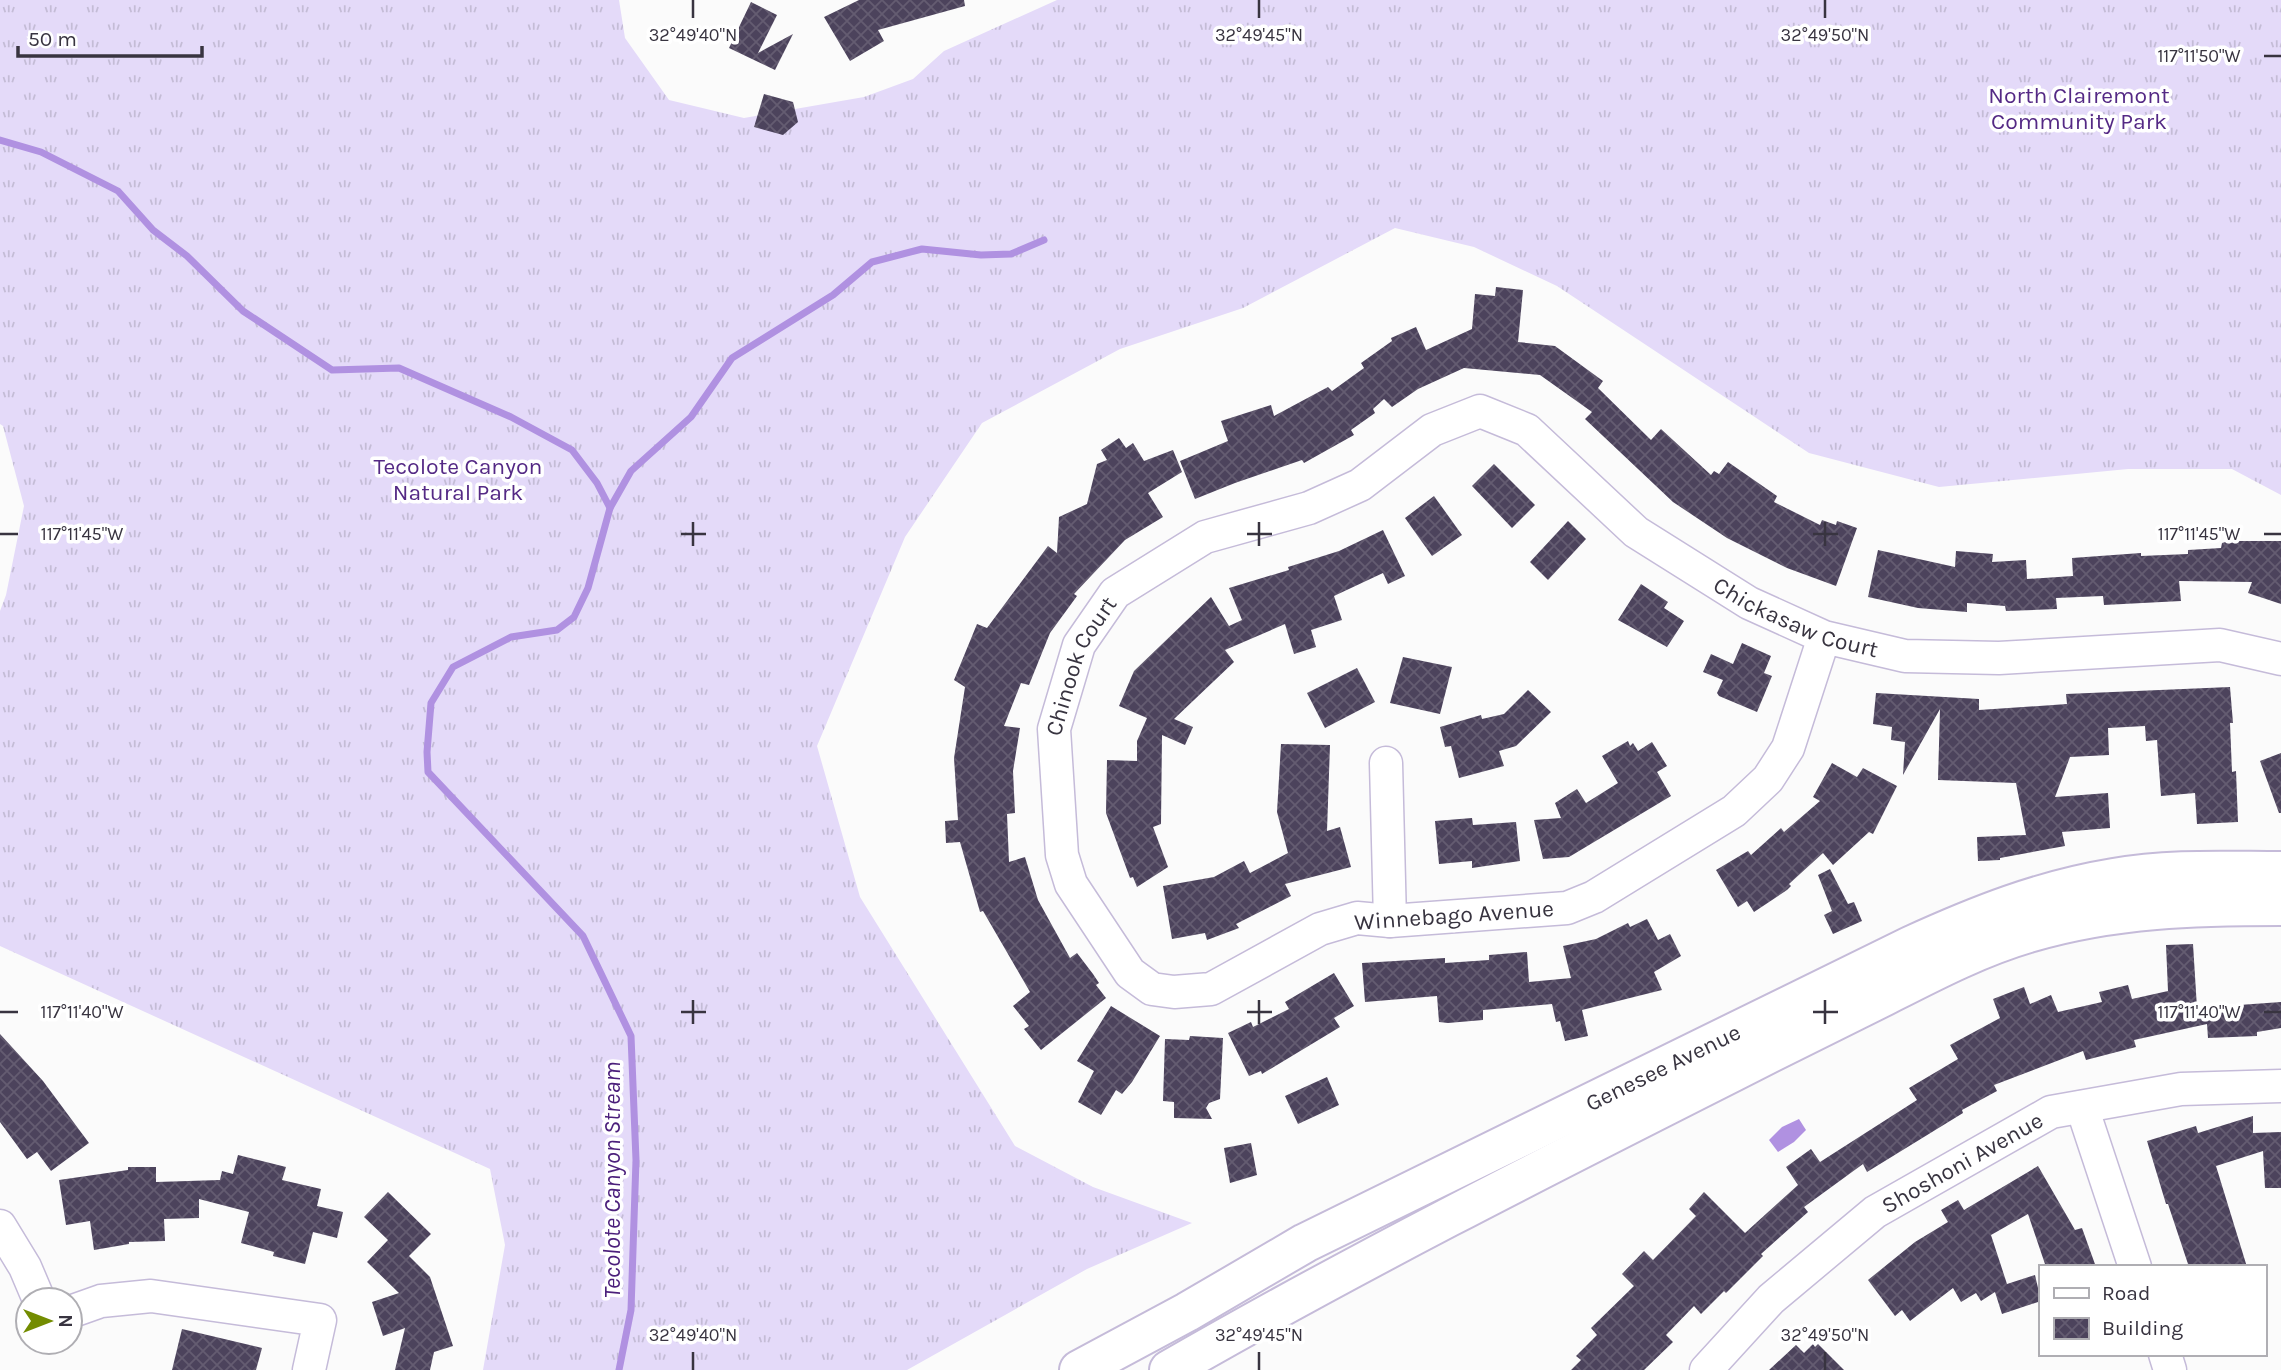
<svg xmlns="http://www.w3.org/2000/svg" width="2281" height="1370" viewBox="0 0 2281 1370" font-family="Karla,sans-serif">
<defs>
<pattern id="grass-tufts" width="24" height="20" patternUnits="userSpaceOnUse" patternTransform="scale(1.75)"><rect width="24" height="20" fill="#e4daf9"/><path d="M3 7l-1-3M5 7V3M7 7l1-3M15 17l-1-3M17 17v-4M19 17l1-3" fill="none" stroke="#c4bcd6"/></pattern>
<pattern id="building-cross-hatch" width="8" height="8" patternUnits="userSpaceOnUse" patternTransform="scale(1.75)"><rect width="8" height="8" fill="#4c435c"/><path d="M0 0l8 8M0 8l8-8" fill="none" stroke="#645c71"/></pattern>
</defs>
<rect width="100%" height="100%" fill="#fbfbfb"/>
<path fill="url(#grass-tufts)" d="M0 0H619L625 38 669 100 744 118 864 97 913 79 944 51 1057 0H2281V495L2232 469H2128L1939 487 1809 453 1557 286 1474 247 1395 228 1243 308 1120 349 982 423 905 537 817 746 860 897 1015 1146 1093 1187 1192 1223 1087 1269 907 1370H483L505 1245 490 1169 0 946V611L6 595 24 506 3 426 0 424Z"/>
<path fill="#b091e1" d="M1799 1119 1806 1130 1794 1142 1778 1152 1769 1140 1782 1127Z"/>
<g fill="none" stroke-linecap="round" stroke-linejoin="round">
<g stroke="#b091e1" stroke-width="7">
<path d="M0 140 41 152 118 191 153 230 187 256 243 311 332 370 399 368 511 417 572 450 597 483 610 508 588 588 574 617 557 630 511 637 453 667 431 703 427 752 428 772 583 936 631 1036 636 1160 631 1310 619 1370"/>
<path d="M610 508 631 471 691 417 732 358 833 295 872 262 922 249 981 255 1011 254 1044 240"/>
</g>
</g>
<g fill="url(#building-cross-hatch)">
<path d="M859 0H964L965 6 878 30 884 41 850 61 824 17Z"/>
<path d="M751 2 777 15 758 53 793 34 775 70 729 48Z"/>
<path d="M764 94 793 102 798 122 783 135 754 127Z"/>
<path d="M1496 287 1523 290 1518 342 1555 346 1603 381 1598 388 1651 440 1661 429 1711 475 1714 471 1719 474 1728 462 1777 496 1774 502 1820 525 1822 520 1836 525 1837 521 1857 528 1836 586 1787 568 1727 538 1673 502 1585 419 1592 412 1540 375 1464 368 1418 389 1392 407 1384 399 1373 409 1375 413 1351 430 1354 435 1304 463 1302 460 1235 483 1195 499 1180 461 1228 441 1221 421 1271 405 1274 416 1328 387 1332 391 1364 368 1361 363 1392 341 1391 338 1416 327 1426 350 1472 329 1475 294 1495 296Z"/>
<path d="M1119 438 1126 448 1133 443 1144 461 1173 450 1182 472 1148 493 1163 517 1125 540 1074 594 1077 596 1050 633 1029 685 1021 683 1004 726 1020 728 1013 771 1015 813 1007 814 1009 862 1025 857 1038 900 1070 958 1077 953 1093 974 1099 983 1096 985 1106 998 1041 1050 1024 1029 1029 1026 1013 1006 1030 992 983 911 980 912 960 842 946 843 945 821 958 820 954 758 965 687 954 680 977 624 987 628 1048 546 1057 553 1059 517 1087 504 1097 464 1107 460 1101 450Z"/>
<path d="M1494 464 1535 505 1512 528 1472 486Z"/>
<path d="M1434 496 1462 535 1432 556 1405 518Z"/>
<path d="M1568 521 1586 539 1548 580 1530 562Z"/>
<path d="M1383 530 1405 576 1388 584 1383 573 1334 596 1342 620 1311 630 1316 647 1294 654 1285 624 1225 650 1234 662 1174 719 1193 727 1185 745 1162 735 1161 824 1153 827 1168 867 1137 887 1133 877 1130 878 1106 813 1107 760 1137 761V741L1147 718 1119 706 1134 671 1211 597 1229 626 1242 620 1229 588 1289 570 1288 567 1339 551Z"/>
<path d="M2229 541H2281V604L2248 593 2252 582 2179 581 2181 601 2104 605 2103 596 2056 598 2057 609 2006 611 2005 606 1967 603V612L1918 608 1868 597 1878 550 1955 567 1956 551 1993 554 1992 562 2026 560 2027 579 2073 576 2072 558 2141 553V556L2188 554V550L2221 548 2222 543Z"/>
<path d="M1641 584 1668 602 1664 608 1684 621 1667 647 1618 620Z"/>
<path d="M1742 643 1771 656 1764 673 1772 676 1757 712 1719 696 1717 693 1723 680 1703 672 1711 654 1733 664Z"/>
<path d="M1403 657 1452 667 1440 714 1390 703Z"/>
<path d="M1357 668 1375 702 1325 728 1307 693Z"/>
<path d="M2230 687 2233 723H2230L2232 772 2236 771 2238 822 2197 824 2195 793 2161 796 2157 740 2146 741 2145 726 2108 728 2109 755 2070 757 2055 797 2108 793 2110 828 2062 832 2065 846 2000 858V860L1978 861 1977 837 2026 835 2016 783 1938 780 1940 709 1903 775 1905 742 1891 740 1892 727 1873 724 1876 693 1979 699V710L2067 704 2066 694Z"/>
<path d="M1528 690 1551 712 1516 746 1499 751 1504 766 1459 778 1451 746 1445 747 1440 727 1481 715 1482 719 1504 714Z"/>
<path d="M1628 741 1630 746 1633 743 1638 751 1652 742 1667 766 1657 772 1671 796 1569 857 1543 859 1534 820 1561 818 1555 803 1577 789 1586 803 1618 783 1602 756Z"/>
<path d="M1281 744 1330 745 1327 831 1340 827 1351 867 1285 884 1291 896 1236 924 1239 928 1207 940 1205 933 1172 939 1163 886 1214 877 1244 861 1250 873 1288 853 1277 812Z"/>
<path d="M2281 753V813H2279L2260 761Z"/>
<path d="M1832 763 1857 777 1863 768 1897 786 1873 834 1869 832 1833 865 1823 853 1789 884 1791 886 1787 890 1754 912 1747 901 1738 907 1716 870 1748 851 1751 855 1781 828 1784 832 1820 801 1813 797Z"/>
<path d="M1472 818 1473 825 1516 822 1520 861 1472 868V861L1439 864 1435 821Z"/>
<path d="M1830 869 1848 904 1854 902 1862 921 1833 934 1824 915 1832 911 1818 875Z"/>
<path d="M1647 919 1658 940 1670 934 1681 956 1654 972 1662 990 1582 1010 1588 1036 1565 1041 1560 1021 1556 1022 1552 1004 1483 1010V1020L1448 1023 1439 1022 1437 996 1365 1002 1362 963 1445 958V963L1489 960V955L1527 952 1529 982 1571 978 1563 946 1596 939 1628 923 1630 927Z"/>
<path d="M2193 944 2197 1008 2281 1002V1028L2257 1032V1036L2208 1038 2207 1024 2134 1040 2136 1047 2086 1060 2083 1051 1994 1085 1997 1091 1962 1110 1963 1113 1867 1172 1863 1164 1804 1207 1808 1212 1761 1254 1763 1256 1726 1293 1724 1291 1701 1314 1694 1306 1666 1335 1673 1342 1644 1370H1571L1581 1360 1576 1356 1597 1335 1591 1328 1634 1286 1622 1274 1644 1251 1653 1260 1696 1216 1689 1209 1704 1192 1745 1233 1798 1185 1786 1167 1811 1149 1820 1162 1917 1100 1909 1088 1958 1059 1950 1045 2000 1018 1993 999 2024 987 2030 1004 2051 995 2058 1012 2102 1002 2099 992 2128 985 2132 999 2168 991 2166 945Z"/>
<path d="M1334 973 1354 1006 1334 1018 1340 1027 1262 1074 1261 1071 1249 1076 1228 1033 1251 1022 1253 1027 1289 1009 1285 1002Z"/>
<path d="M1111 1006 1160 1036 1132 1082 1122 1094 1116 1090 1101 1115 1078 1102 1094 1071 1077 1061Z"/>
<path d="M0 1034 43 1081 89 1143 51 1171 37 1152 27 1159 0 1122Z"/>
<path d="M1190 1036 1223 1038 1220 1099 1209 1103 1206 1108 1212 1119 1174 1118V1102L1163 1101 1165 1039 1189 1040Z"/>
<path d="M1327 1077 1339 1105 1298 1124 1285 1096Z"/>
<path d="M2253 1116V1133L2281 1132V1188H2265L2263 1151 2216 1166 2247 1267H2189L2168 1204H2166L2147 1141 2196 1126 2198 1133Z"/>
<path d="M1251 1143 1257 1175 1230 1183 1224 1148Z"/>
<path d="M238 1155 286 1167 282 1180 321 1189 317 1206 343 1212 337 1238 313 1232 305 1264 273 1256 274 1252 241 1243 249 1212 199 1199V1218L164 1219 165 1241 129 1242V1244L94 1250 90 1221 66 1225 59 1180 128 1170V1167H156V1182L220 1180 222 1171 233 1174Z"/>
<path d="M2038 1166 2075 1230 2082 1228 2096 1267H2046L2028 1214 1991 1235 2007 1284 2035 1275 2041 1301 2002 1314 1995 1292 1981 1301 1976 1293 1961 1302 1953 1288 1910 1321 1902 1310 1895 1316 1868 1280 1915 1242 1948 1222 1941 1210 1958 1200 1964 1210Z"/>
<path d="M388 1192 431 1234 409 1256 430 1277 453 1346 434 1352 430 1370H395L405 1328 383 1336 372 1302 399 1293 367 1262 388 1240 364 1217Z"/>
<path d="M182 1329 262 1348 256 1370H172Z"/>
<path d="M1813 1344 1815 1347 1818 1344 1844 1370H1769L1796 1345 1804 1353Z"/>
</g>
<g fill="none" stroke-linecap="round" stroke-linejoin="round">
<defs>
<g id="minor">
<path id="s1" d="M1824 637 1788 748 1768 779 1734 811 1594 897 1567 908 1390 921 1357 918 1320 929 1211 989 1174 992 1152 989 1130 973 1071 884 1062 855 1054 729 1079 645 1115 593 1205 537 1309 508 1360 485 1432 430 1480 411 1527 430 1636 532 1749 603 1824 637 1905 656 1999 658 2220 645 2281 659"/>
<path d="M1386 763 1390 921"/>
<path d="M2082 1107 2135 1267"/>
<path d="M0 1226 25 1267 39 1300"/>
<path d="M70 1312 101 1301 151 1296 320 1320 309 1370"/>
<path d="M2165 1354 2170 1370"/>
<path id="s2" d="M1706 1370 1771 1299 1875 1212 2051 1112 2181 1089 2281 1086"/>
</g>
<g id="major">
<path id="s3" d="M1079 1370 1187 1312 1305 1243 1910 946C1978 915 2041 890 2114 878 2169 868 2226 871 2281 871"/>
<path d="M1169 1370C1353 1264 1543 1168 1733 1072 1782 1047 1831 1023 1881 998 1930 973 1979 947 2032 932 2114 908 2196 906 2281 906"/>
</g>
</defs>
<use href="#minor" stroke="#c5bbd9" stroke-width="35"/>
<use href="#major" stroke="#c5bbd9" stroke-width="42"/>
<use href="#minor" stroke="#fff" stroke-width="32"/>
<use href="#major" stroke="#fff" stroke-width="38"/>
</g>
<path fill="none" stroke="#383440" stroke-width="2.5" d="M693 0V18M1259 0V18M1825 0V18M2264 56H2281M693 522V546M1259 522V546M1825 522V546M0 534H18M681 534H706M1247 534H1272M1813 534H1838M2264 534H2281M693 1000V1024M1259 1000V1024M1825 1000V1024M0 1012H18M681 1012H706M1247 1012H1272M1813 1012H1838M2264 1012H2281M693 1352V1370M1259 1352V1370M1825 1352V1370"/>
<g text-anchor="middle" stroke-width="7" stroke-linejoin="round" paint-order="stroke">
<g font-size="23" fill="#542985" stroke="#fff">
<text x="2079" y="103">North Clairemont<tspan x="2079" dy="26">Community Park</tspan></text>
<text x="458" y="474">Tecolote Canyon<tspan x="458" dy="26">Natural Park</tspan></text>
</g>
<g font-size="23" fill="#383440" stroke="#fff">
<text dy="8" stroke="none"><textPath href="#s1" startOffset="2063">Chickasaw Court</textPath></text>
<text dy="8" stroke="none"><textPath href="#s1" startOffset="1186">Chinook Court</textPath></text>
<text transform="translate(1454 915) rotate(-4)" y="8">Winnebago Avenue</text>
<text dy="8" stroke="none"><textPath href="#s3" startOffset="658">Genesee Avenue</textPath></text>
<text dy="8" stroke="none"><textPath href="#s2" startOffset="332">Shoshoni Avenue</textPath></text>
</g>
<g font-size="24" font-style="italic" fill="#4b1f7b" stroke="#fff">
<text transform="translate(612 1180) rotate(-90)" y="8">Tecolote Canyon Stream</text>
</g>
</g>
<g font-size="18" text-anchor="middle" fill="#383440" stroke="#fff" stroke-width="7" stroke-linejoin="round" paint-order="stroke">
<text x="693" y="41">32°49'40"N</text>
<text x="1259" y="41">32°49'45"N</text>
<text x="1825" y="41">32°49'50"N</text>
<text x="2199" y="62">117°11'50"W</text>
<text x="2199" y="540">117°11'45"W</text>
<text x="82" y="540">117°11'45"W</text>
<text x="82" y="1018">117°11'40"W</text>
<text x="2199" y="1018">117°11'40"W</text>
<text x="693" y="1341">32°49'40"N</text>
<text x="1259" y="1341">32°49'45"N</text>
<text x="1825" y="1341">32°49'50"N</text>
</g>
<rect x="2039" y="1265" width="228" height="91" fill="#ffffff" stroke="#afaeb3" stroke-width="2"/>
<rect x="2054" y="1288" width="35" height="10" fill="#ffffff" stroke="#afaeb3" stroke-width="2"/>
<text x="2102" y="1300" font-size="21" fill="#383440">Road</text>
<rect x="2054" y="1318" width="35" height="21" fill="url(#building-cross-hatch)" stroke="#afaeb3" stroke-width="2"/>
<text x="2102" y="1335" font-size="21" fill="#383440">Building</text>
<g transform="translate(49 1321) rotate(90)"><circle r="33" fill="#ffffff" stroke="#afaeb3" stroke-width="2"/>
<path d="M0-5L12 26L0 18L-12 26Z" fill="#738c00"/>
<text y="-10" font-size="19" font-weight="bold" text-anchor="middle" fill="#383440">N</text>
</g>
<path d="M18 46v10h184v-10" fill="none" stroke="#383440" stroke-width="3.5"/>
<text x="28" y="46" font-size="21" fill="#383440" stroke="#ffffff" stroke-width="5" paint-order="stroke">50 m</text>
</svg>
